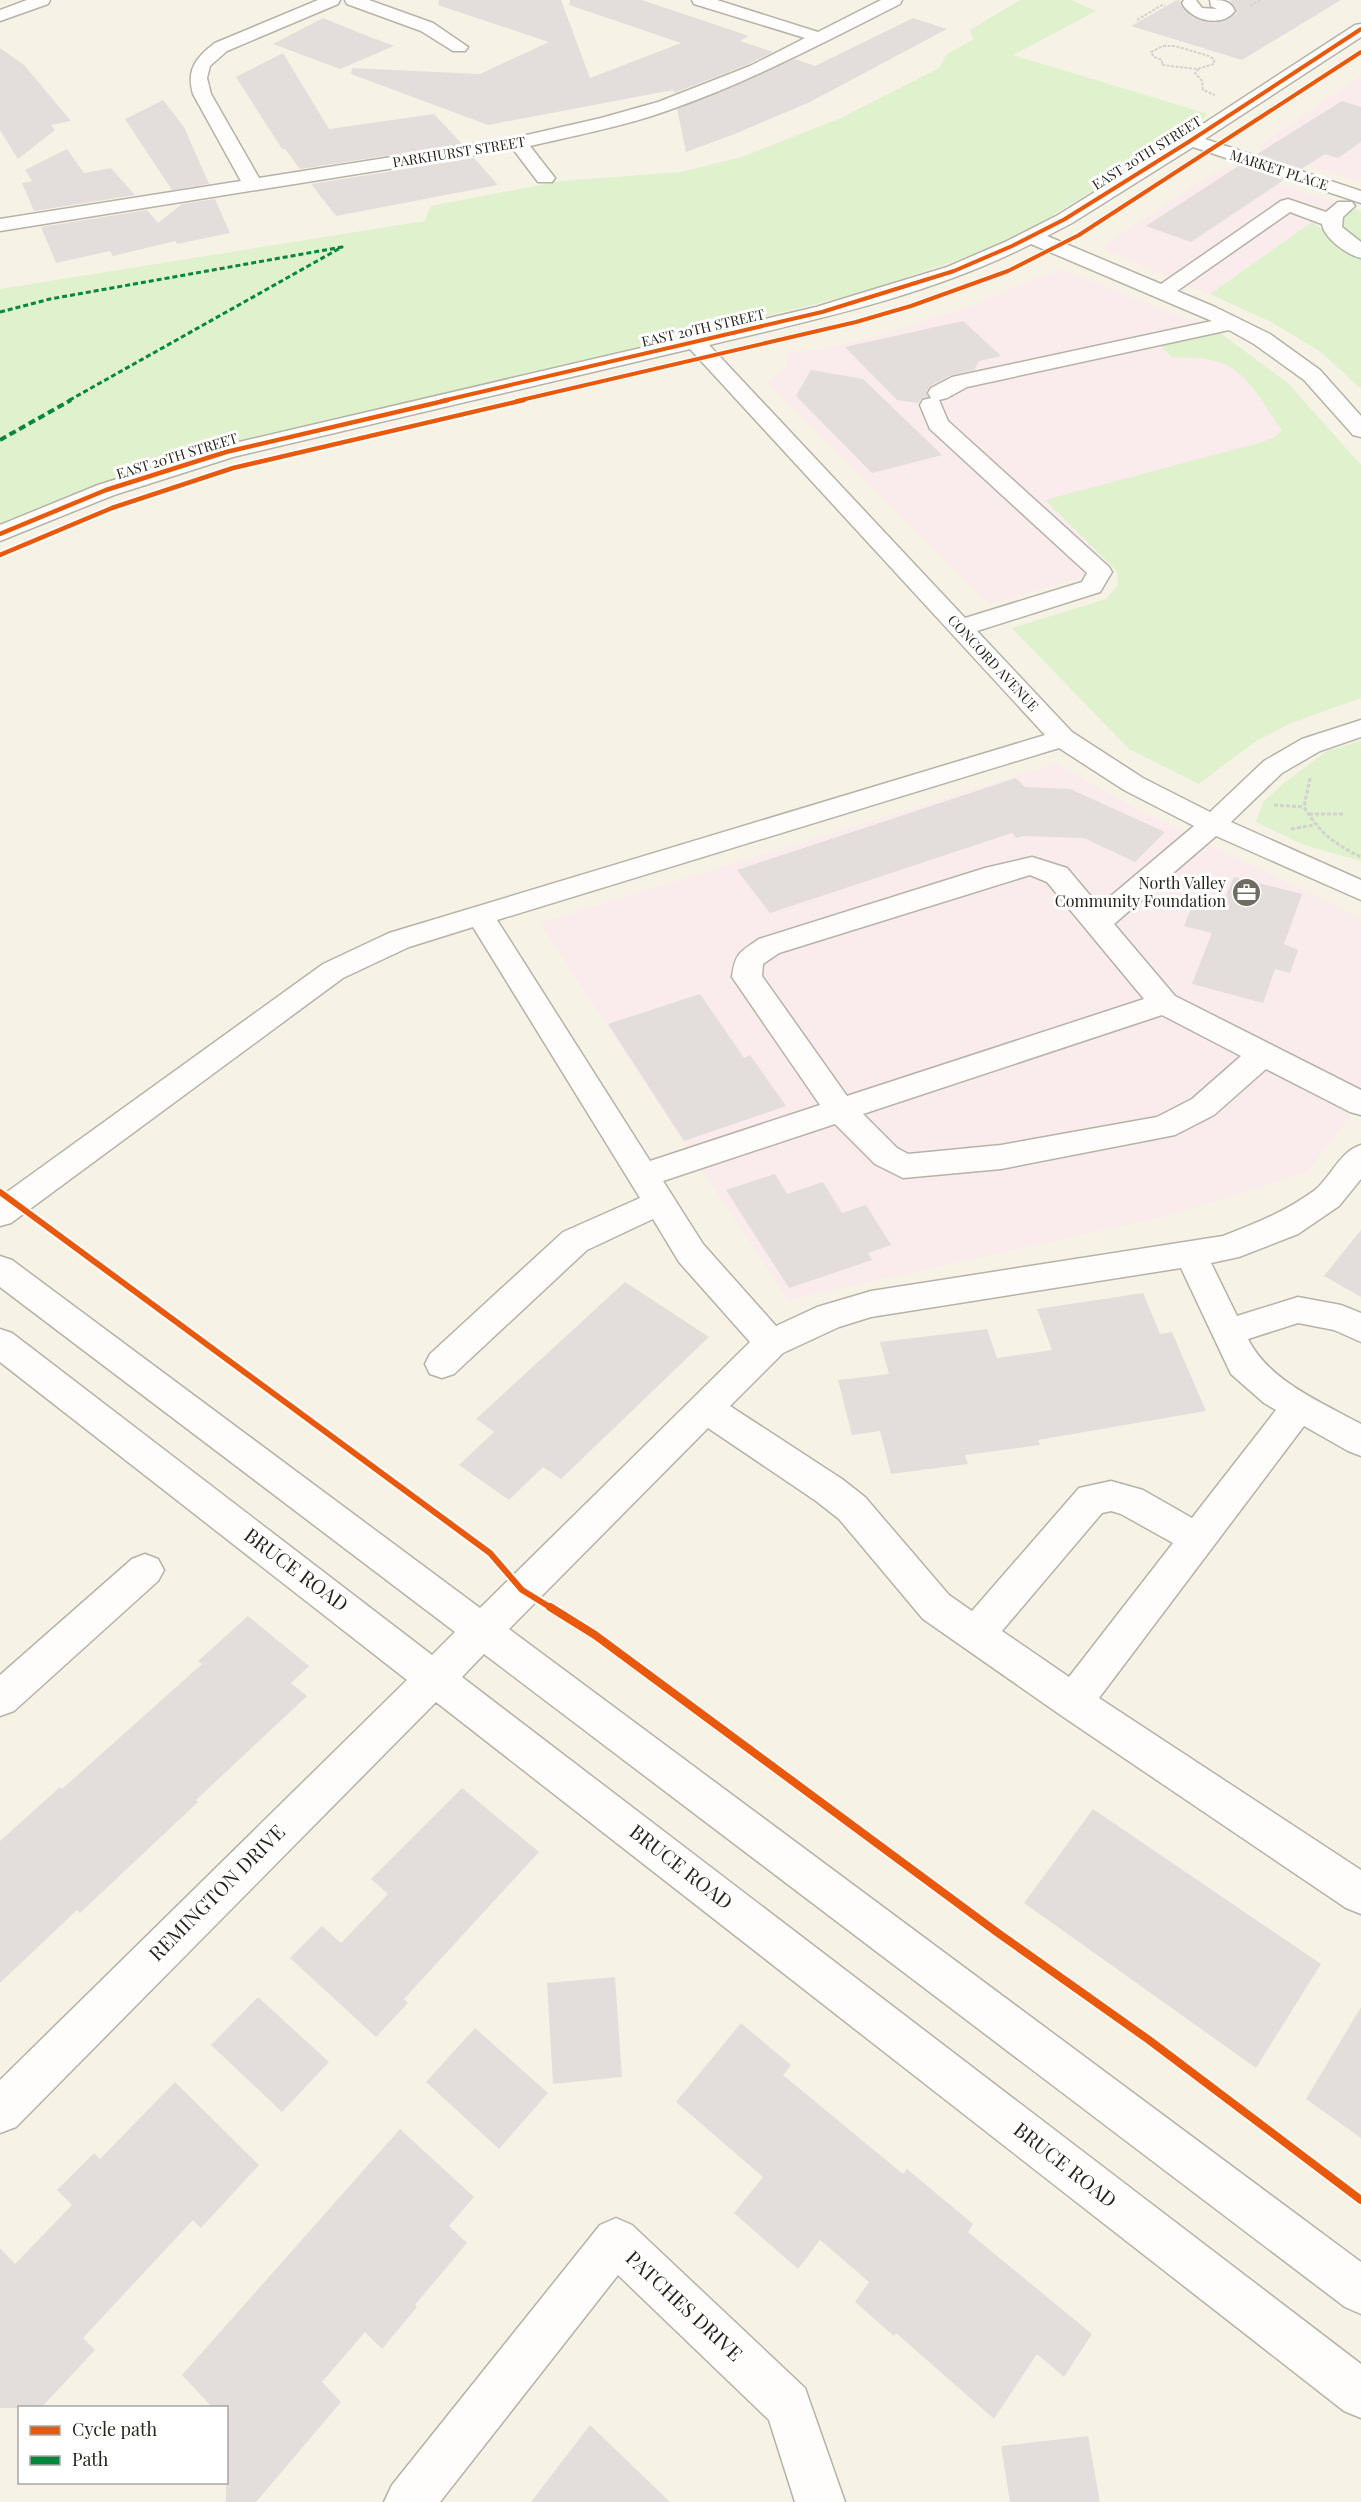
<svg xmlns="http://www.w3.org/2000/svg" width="1361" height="2502" viewBox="0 0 1361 2502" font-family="'Playfair Display',serif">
<rect width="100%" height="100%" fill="#f6f3e6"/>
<g fill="#faebec">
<path d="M1361 76V182L1261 151 1257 147Z"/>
<path d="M1224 169H1233L1338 203 1210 294 1105 250V244L1213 173Z"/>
<path d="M1064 270 1219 332 1173 358 1200 356 1226 363 1240 372 1282 429 1275 437 1262 442 1045 501 1114 568 989 604 767 382 785 367 790 352 822 350 880 335 969 307 1045 275Z"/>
<path d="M1056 764 1135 808 1361 919V1102L1307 1172 1171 1215 788 1300 540 923Z"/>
</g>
<g fill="#dff1cd">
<path d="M1020 0H1071L1096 11 1013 55 1208 114 1192 130 1035 226 978 253 860 293 144 469 0 524V289L425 221 431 206 561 181 681 172 742 157 841 118 939 68 947 54 974 39 970 30Z"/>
<path d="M1354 208 1361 211V244C1351 236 1342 231 1342 218Z"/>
<path d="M1312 222 1361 259V389L1321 352 1271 322 1210 294Z"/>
<path d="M1219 332 1288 383 1361 465V698L1291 723 1253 743 1199 784 1129 749 1012 628 1106 599 1118 585 1117 571 1045 500 1262 442 1275 437 1282 430C1246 380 1241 354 1173 358L1158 344Z"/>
<path d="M1361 741V861L1304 845 1256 822 1263 802 1285 782 1327 751Z"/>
</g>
<g fill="#e3dedb">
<path d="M439 0H561L590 78 681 43 569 5 570 0H642L749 36 740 41 773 52 749 64 674 93 673 90 488 125 351 74 352 68 480 74 549 42 438 5Z"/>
<path d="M1177 0 1181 1 1180 4 1191 16 1215 23 1230 18 1237 13 1230 1 1232 0H1341L1242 60 1131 26Z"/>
<path d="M323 18 360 33 394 46 340 69 273 44Z"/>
<path d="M913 18 947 29 810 102 732 135 686 152 677 109 795 59 815 66Z"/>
<path d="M0 48 24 65 71 121 51 125 55 130 18 159 0 130Z"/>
<path d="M283 53 329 129 434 114 462 144 300 169 285 149H282L236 77Z"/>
<path d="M163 100 184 127 209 184 172 190 125 119Z"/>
<path d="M1342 101 1361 107V142L1338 158 1325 154 1301 169 1257 154Z"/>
<path d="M67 149 84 173 111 168 135 195 34 211 22 183 32 181 25 170Z"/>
<path d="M474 158 498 185 336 216 311 184Z"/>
<path d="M1240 165 1284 180 1191 242 1146 226Z"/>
<path d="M215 199 230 233 177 244 175 241 113 256 110 251 56 263 41 227 147 210 158 223 182 204Z"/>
<path d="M963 321 1001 356 979 361 974 370 951 375 930 386 926 392 928 397 921 399 918 403 897 400 845 347Z"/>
<path d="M811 370 863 379 942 455 872 473 796 396Z"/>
<path d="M1016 778 1025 787 1070 789 1165 832 1135 862 1084 838 1023 836 1016 838 1012 833 770 913 737 870Z"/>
<path d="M1234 877 1302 894 1284 944 1298 950 1290 973 1275 969 1263 1003 1192 984 1212 933 1184 926 1194 901 1221 908Z"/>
<path d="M700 994 744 1058 750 1055 786 1106 684 1141 608 1024Z"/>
<path d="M775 1174 787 1194 823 1182 842 1213 866 1205 891 1245 868 1253 872 1260 789 1288 726 1190Z"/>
<path d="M1361 1230V1297L1324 1276Z"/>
<path d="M625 1282 709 1337 561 1479 543 1467 509 1500 459 1465 494 1432 476 1419Z"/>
<path d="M1143 1293 1160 1334 1172 1332 1206 1411 1038 1440 1040 1445 965 1455 968 1464 891 1474 880 1431 852 1435 838 1380 889 1374 880 1342 987 1329 997 1358 1052 1350 1037 1309Z"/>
<path d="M248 1616 309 1666 291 1683 307 1696 196 1800 198 1802 80 1913 77 1910 0 1983V1841L60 1787 62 1789 202 1664 198 1661Z"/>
<path d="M462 1788 539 1852 404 1999 408 2003 376 2037 290 1958 322 1926 341 1943 388 1894 371 1879Z"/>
<path d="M1093 1809 1321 1964 1256 2068 1024 1903Z"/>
<path d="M615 1977 622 2077 553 2084 547 1983Z"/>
<path d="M258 1997 329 2062 282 2112 211 2045Z"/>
<path d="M1361 2007V2138L1306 2099Z"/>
<path d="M741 2023 791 2065 783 2075 903 2174 907 2169 973 2224 968 2232 1092 2334 1064 2377 1037 2354 994 2419 896 2333 894 2336 855 2302 869 2282 820 2240 798 2269 734 2213 763 2177 676 2102Z"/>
<path d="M475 2028 548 2093 499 2149 426 2082Z"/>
<path d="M175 2082 259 2165 201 2228 193 2220 83 2338 95 2350 41 2408H0V2248L15 2264 72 2205 57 2190 94 2153 100 2159Z"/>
<path d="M400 2129 474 2197 449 2226 467 2243 415 2305 417 2307 382 2349 365 2332 322 2382 341 2402 256 2502H226V2408H213L182 2375Z"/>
<path d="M590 2425 670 2502H531Z"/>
<path d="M1088 2436 1100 2502H1010L1001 2446Z"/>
</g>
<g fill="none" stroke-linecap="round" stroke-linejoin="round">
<defs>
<g id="minor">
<path d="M27 0H50L48 4 0 21V10Z"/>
<path d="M318 0H340L338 4 227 51 210 66 207 78 211 94 259 178 518 137 601 118 658 102 750 66 805 38 694 4 692 0H717L818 32 881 0H902L900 4C825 42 751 81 672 109 626 126 577 135 530 146L555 178 552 182H538L513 149 0 231V219L241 181 193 94C186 70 196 57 215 43Z"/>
<path d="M345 0H369L433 23 468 47 465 51H453L421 31 347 4Z"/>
<path d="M1184 0H1196L1202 8 1217 9 1211 6 1210 0C1222 0 1230 0 1235 11 1222 28 1191 21 1182 3Z"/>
<path d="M1361 24V37L1205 139 1361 191V203L1193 147 1072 223 1047 236 1161 284 1281 201 1288 199 1326 212 1338 202H1352L1355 206 1343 217 1342 227 1361 242V258C1347 255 1324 238 1322 224L1290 212 1177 291 1215 307 1270 334 1320 370 1361 416V437L1353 435 1304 380 1254 344 1229 330 967 387 947 398 939 400 931 398 928 393 931 388 952 377 1212 321 1031 244C931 295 818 319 709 345L965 618 1082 582 1087 573 930 429 920 405 923 400 931 398 939 400 948 421 1109 567 1112 572 1100 592 977 631 1072 732 1143 778 1210 812 1264 761 1302 739 1361 720V737L1320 751 1282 773 1231 822 1361 880V900L1216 836 1114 924 1175 996 1361 1090V1115L1350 1112 1266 1069 1214 1115 1175 1135 1001 1169 903 1178 875 1164 835 1124 663 1181 703 1244 776 1326 817 1307 871 1291 1223 1236C1256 1223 1287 1211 1315 1190 1332 1176 1339 1152 1361 1145V1179L1339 1206 1298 1234 1239 1257 1211 1263 1237 1316 1298 1297 1341 1305 1361 1313V1342L1334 1330 1298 1323 1248 1339C1269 1381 1321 1402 1361 1424V1456L1348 1451 1304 1426 1099 1698 1361 1870V1914L1346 1908 1059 1714 923 1619 839 1519 816 1501 708 1428 509 1629 1361 2262V2314L1345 2307 484 1654 462 1677 1361 2364V2418L1344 2411 436 1702 16 2127 0 2133V2080L407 1680 0 1362V1329L12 1333 432 1655 455 1632 0 1287V1256L12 1260 480 1608 750 1342 679 1262 653 1219 587 1250 454 1374 442 1378 430 1374 425 1364 430 1354 563 1232 640 1198 473 927 409 947 343 978 11 1223 0 1226V1197L323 964 389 933 1045 735 690 349 233 457 114 495 0 541V525L98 485 218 447 816 307 947 267 1005 242 1058 215 1183 137 1355 25ZM1059 748 1124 790 1194 826 1099 906 1067 868 1032 857 985 868 759 939C740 952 735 953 732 977L820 1105 650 1161 497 920ZM1030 875 1047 882 1144 999 847 1096 762 976 763 964 779 953ZM1162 1015 1241 1056 1192 1099 1157 1117 1001 1145 908 1154 897 1148 863 1114ZM1181 1268 1231 1374 1264 1403 1276 1410 1192 1518 1143 1490 1111 1481 1079 1488 972 1611 949 1595 865 1497 842 1479 730 1406 783 1353 839 1327 871 1317ZM1111 1511 1121 1514 1173 1543 1069 1677 1002 1631 1102 1513Z"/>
<path d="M145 1554 158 1559 164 1570 158 1581 14 1711 0 1716V1675L132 1559Z"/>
<path d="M616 2218 632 2225 805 2388 845 2502H795L769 2420 618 2275 440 2502H384L392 2485 600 2225Z"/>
</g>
</defs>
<use href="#minor" stroke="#b5b2a8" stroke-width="3"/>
<g stroke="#d3d2ce" stroke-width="2" stroke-dasharray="3 1.5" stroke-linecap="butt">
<path d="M1250 6 1260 0"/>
<path d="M1137 20 1162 5 1165 6"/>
<path d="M1163 46H1175L1209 56 1214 59V64L1197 69 1162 65V60L1154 57 1151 52Z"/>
<path d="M1199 69 1195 73 1202 81 1203 90 1215 95"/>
</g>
<g stroke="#d3d2ce" stroke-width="3" stroke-dasharray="4 2" stroke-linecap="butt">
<path d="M1310 778 1304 807C1321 834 1333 843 1361 857"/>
<path d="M1274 805 1304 807"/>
<path d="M1309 814H1344"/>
<path d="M1291 829 1314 825"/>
</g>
<use href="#minor" fill="#fefdfb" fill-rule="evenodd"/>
<path stroke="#00873e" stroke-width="3" stroke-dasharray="5 3" stroke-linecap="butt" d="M0 312 50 299 342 247 68 401"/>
<path stroke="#00873e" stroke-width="4" stroke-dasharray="7 4" stroke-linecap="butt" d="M0 440 71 400"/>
<defs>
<g id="cycleway-far3">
<path d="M442 401 822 312 954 271 1012 246 1065 219 1190 141 1361 29"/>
<path d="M517 401 856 322 911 306 1008 271 1079 235 1361 52"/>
</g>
<g id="cycleway-far2">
<path d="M0 534 106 490 226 452 448 400"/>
<path d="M0 555 112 508 233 468 524 400"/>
</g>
<path id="cycleway-far1" d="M0 1192 490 1553 522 1590 553 1609"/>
<path id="cycleway" d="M550 1607 595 1635 998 1933 1149 2040 1361 2200"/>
</defs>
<use href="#cycleway-far3" stroke="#fff" stroke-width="6"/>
<use href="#cycleway-far2" stroke="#fff" stroke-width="8"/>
<use href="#cycleway-far1" stroke="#fff" stroke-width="10"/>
<use href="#cycleway" stroke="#fff" stroke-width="11"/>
<use href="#cycleway-far3" stroke="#e8590c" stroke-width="4"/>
<use href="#cycleway-far2" stroke="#e8590c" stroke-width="4.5"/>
<use href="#cycleway-far1" stroke="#e8590c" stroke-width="6"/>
<use href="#cycleway" stroke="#e8590c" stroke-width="8"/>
</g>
<defs>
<symbol id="office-disc" viewBox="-11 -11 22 22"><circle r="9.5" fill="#6f6c62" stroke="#fff"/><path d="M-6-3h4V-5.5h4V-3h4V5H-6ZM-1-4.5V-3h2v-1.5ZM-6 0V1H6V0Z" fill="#fff"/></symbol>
</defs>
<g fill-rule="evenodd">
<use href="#office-disc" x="1230" y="876" width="33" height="33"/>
</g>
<g text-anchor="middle" stroke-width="6" stroke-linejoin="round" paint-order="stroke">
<g font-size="14" fill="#26241b" stroke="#fff">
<text transform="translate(459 152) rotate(-9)" y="5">PARKHURST STREET</text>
<text transform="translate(1147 153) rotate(-32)" y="5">EAST 20TH STREET</text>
<text transform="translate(1279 170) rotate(18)" y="5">MARKET PLACE</text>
<text transform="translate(703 328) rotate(-13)" y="5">EAST 20TH STREET</text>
<text transform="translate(177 456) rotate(-17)" y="5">EAST 20TH STREET</text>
<text transform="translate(993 663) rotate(47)" y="5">CONCORD AVENUE</text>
</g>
<g font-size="16" fill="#26241b" stroke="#fff" text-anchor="end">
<text x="1226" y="889">North Valley<tspan x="1226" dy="18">Community Foundation</tspan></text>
</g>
<g font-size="20" fill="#26241b" stroke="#fff">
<text transform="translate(296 1570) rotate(37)" y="7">BRUCE ROAD</text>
<text transform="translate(681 1867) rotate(38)" y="7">BRUCE ROAD</text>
<text transform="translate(217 1893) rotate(-45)" y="7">REMINGTON DRIVE</text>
<text transform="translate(1065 2165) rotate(38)" y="7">BRUCE ROAD</text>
<text transform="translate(684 2306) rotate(43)" y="7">PATCHES DRIVE</text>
</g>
</g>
<rect x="18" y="2406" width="210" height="78" fill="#ffffff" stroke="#a8a7a4" stroke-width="1.5"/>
<rect x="30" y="2426" width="30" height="9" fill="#e8590c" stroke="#a8a7a4" stroke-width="1.5"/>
<text x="72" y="2436" font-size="18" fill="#26241b">Cycle path</text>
<rect x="30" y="2456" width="30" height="9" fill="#00873e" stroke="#a8a7a4" stroke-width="1.5"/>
<text x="72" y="2466" font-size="18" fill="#26241b">Path</text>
</svg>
